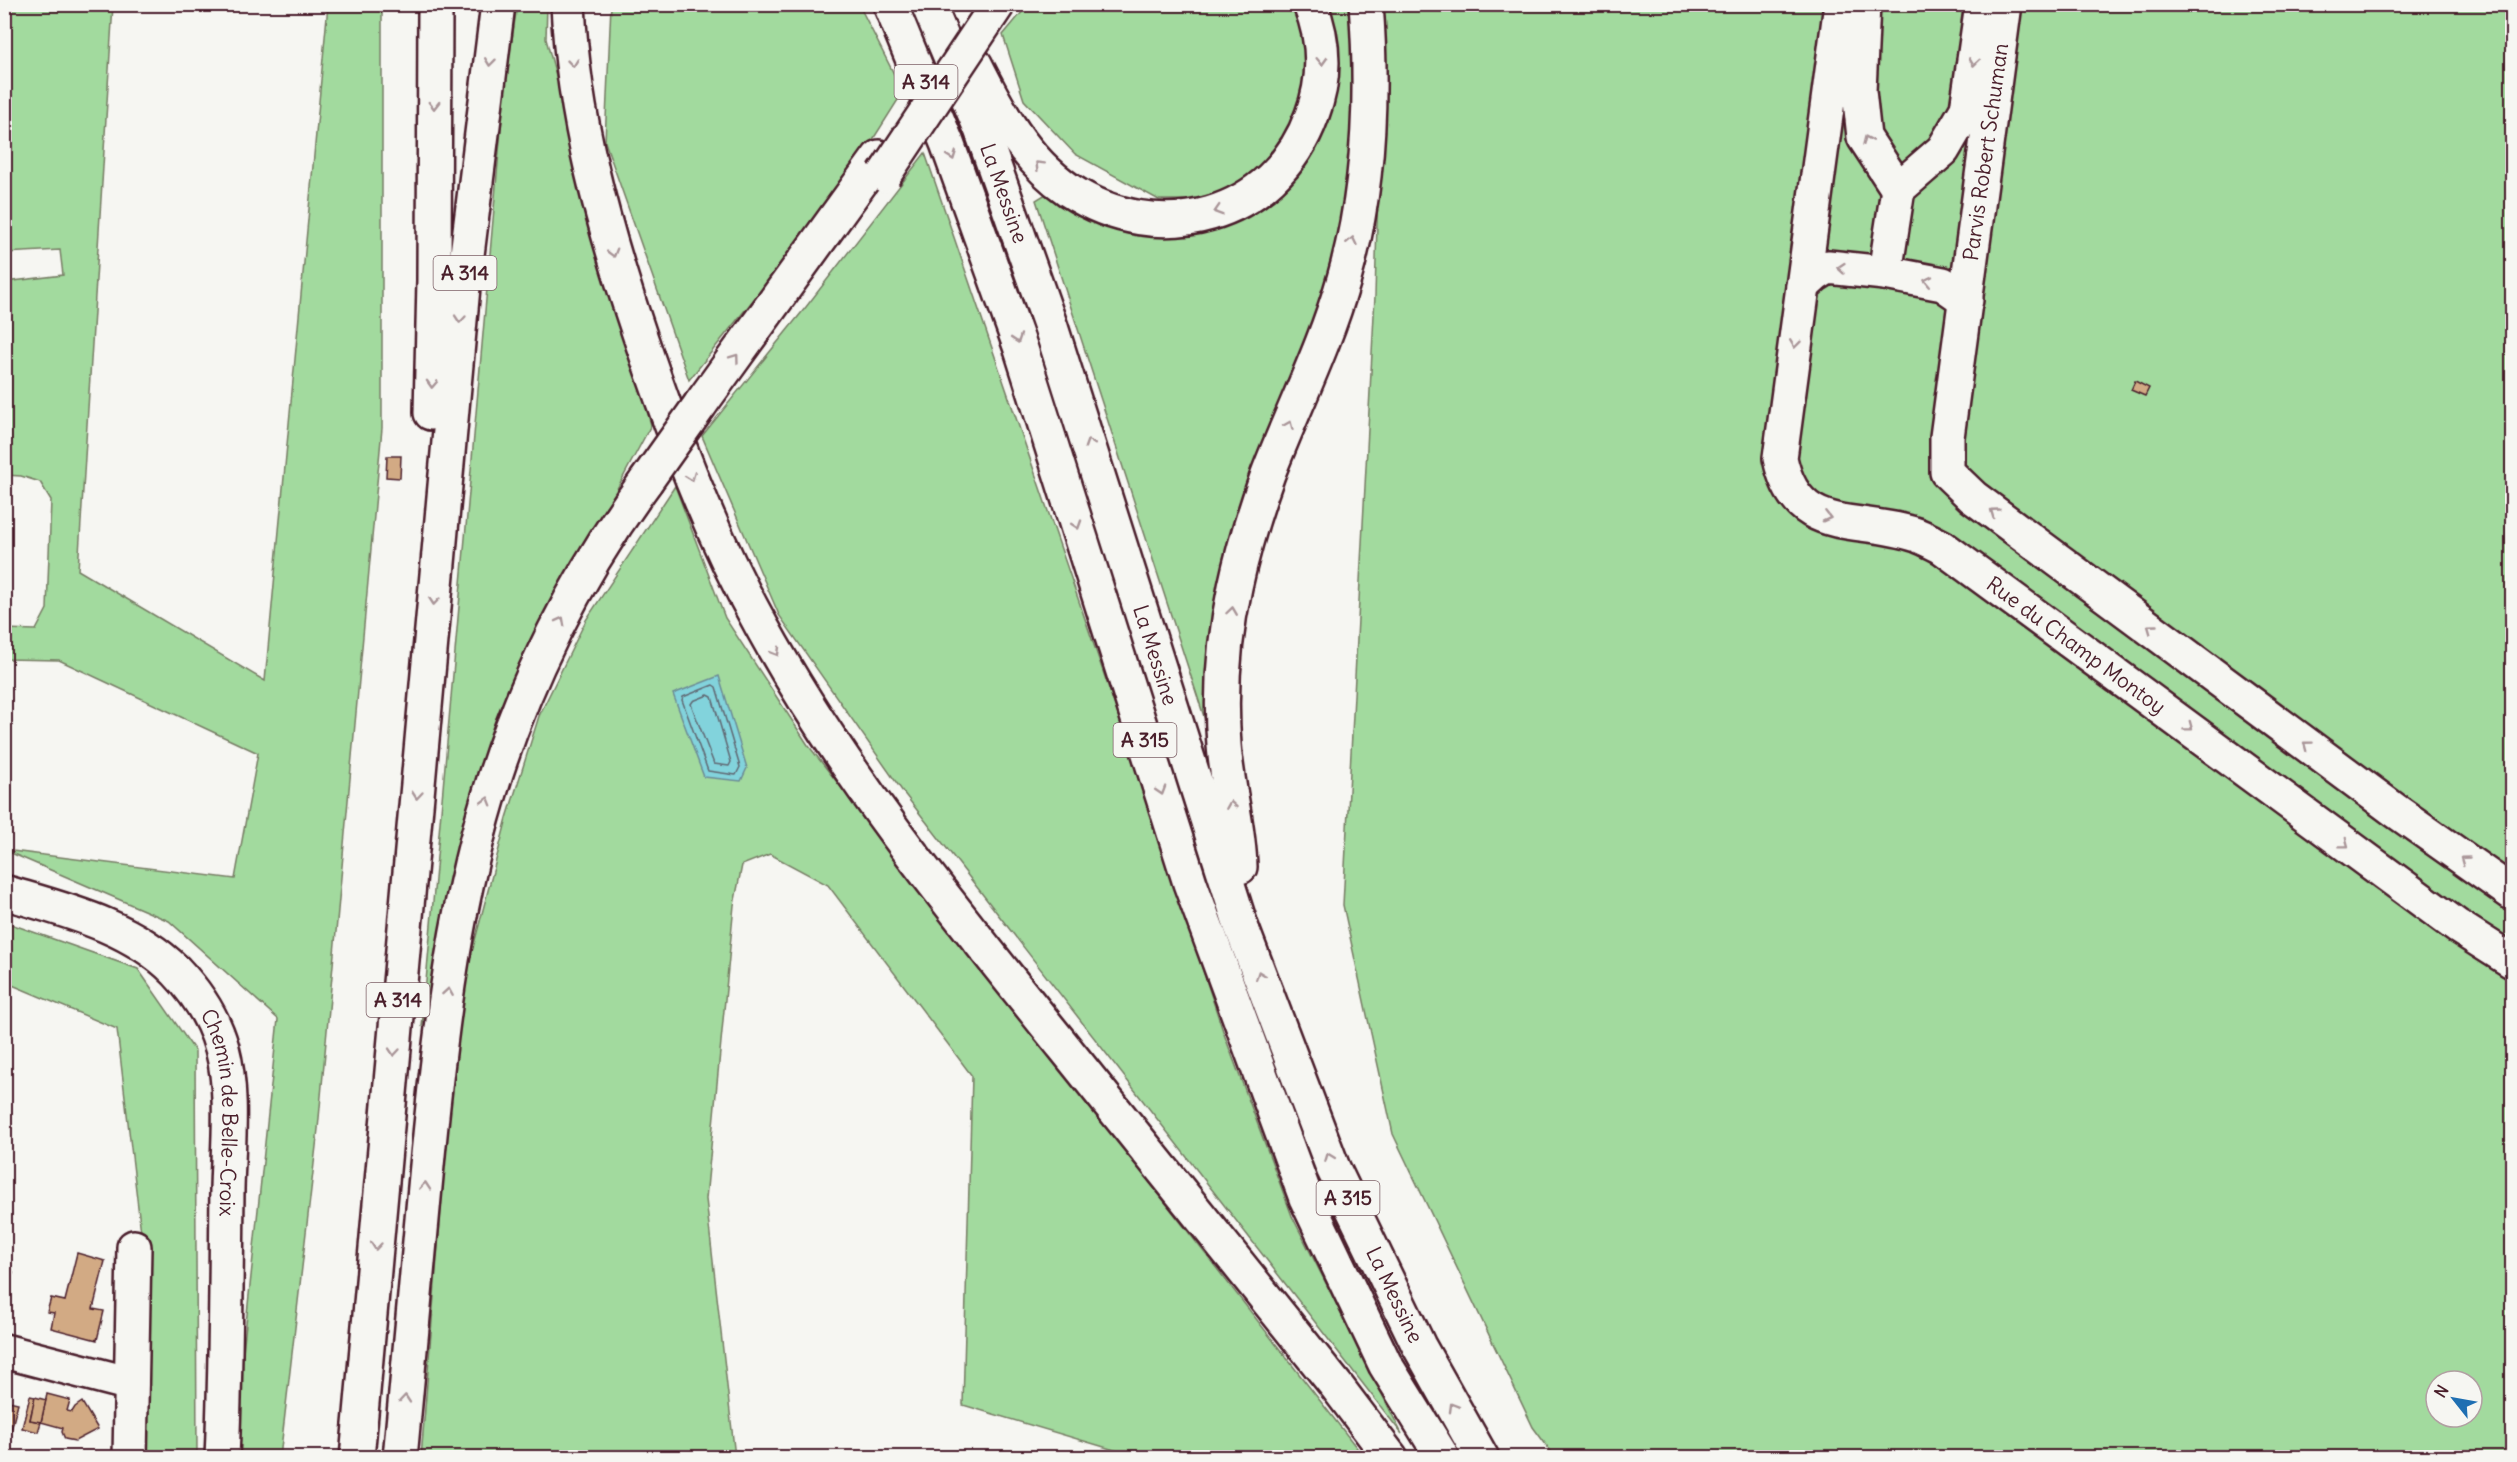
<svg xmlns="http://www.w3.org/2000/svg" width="2517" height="1462" viewBox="0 0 2517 1462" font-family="Delius,sans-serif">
<rect width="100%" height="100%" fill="#f6f6f2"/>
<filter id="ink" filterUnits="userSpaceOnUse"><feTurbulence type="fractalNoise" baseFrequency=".0167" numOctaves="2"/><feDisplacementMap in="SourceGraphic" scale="12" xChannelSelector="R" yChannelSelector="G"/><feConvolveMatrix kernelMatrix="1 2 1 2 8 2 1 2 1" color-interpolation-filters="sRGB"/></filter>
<g filter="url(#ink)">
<g fill="#a2da9e" stroke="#767c64" stroke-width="1.5" fill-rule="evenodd">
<path d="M5 5H113L78 570 265 681 328 5H382V428L318 1129 280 1457H232L278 1019 169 921 4 850 235 879 258 753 59 660 5 659V629L36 630 47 609 51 500 40 482 21 476 5 475V282L63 275 60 250 5 253Z"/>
<path d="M517 5H547L546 39 651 425 533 646 475 797 422 1027 504 95Z"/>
<path d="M611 5H859L903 92 839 193 689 380 605 142Z"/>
<path d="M1028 5H1292L1305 41 1306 84 1291 127 1270 161 1232 187 1201 200H1159L1075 154 1024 100 1003 35Z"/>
<path d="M1327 5H1351L1353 94 1351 159 1328 291 1210 735 1036 200 1054 189 1228 223 1274 200 1317 146 1330 112Z"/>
<path d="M1383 5H2512V1457H1555L1533 1427 1393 1134 1343 905 1375 296ZM2436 1381H2472V1417H2436Z"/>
<path d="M925 153 1129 747 1224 1034 1292 1216 1402 1434 903 792 779 615 702 436 806 307Z"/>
<path d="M675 486 725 618 808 745 1364 1457H1138L963 1405 972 1076 828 885 770 854 742 865 734 905 706 1199 735 1457 421 1458 457 1009 507 818 539 716 586 620Z"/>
<path d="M5 922 138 969 195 1051 197 1457H136L142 1241 117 1029 5 982Z"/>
</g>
<path fill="#82d3dc" stroke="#6c8b95" stroke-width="1.5" d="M719 676 747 768 741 781 704 777 673 694Z"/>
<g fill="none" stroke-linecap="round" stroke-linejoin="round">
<g stroke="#606772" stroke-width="1.5">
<path d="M713 685 716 687 740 767 736 775 708 771 682 700 683 697Z"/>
<path d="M708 695 712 697 731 762 729 766 714 764 691 704 693 701Z"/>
</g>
</g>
<g fill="#d2aa84" stroke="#4a1f2b" stroke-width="1.5">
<path d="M2135 381 2149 388 2145 396 2131 390Z"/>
<path d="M387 456H401L400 478 386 477Z"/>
<path d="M77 1253 105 1261 93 1309 104 1311 97 1340 51 1328 54 1313 47 1312 51 1298 65 1301Z"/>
<path d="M4 1269 13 1272 9 1285 4 1284Z"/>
<path d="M47 1394 70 1400 67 1411 72 1412 75 1407 82 1402 98 1429 75 1441 65 1439 62 1432 63 1428 41 1422Z"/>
<path d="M30 1396 35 1397 30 1420 41 1422 38 1432 22 1428Z"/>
<path d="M35 1397 46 1400 41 1422 30 1420Z"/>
<path d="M4 1400 18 1403 7 1446 4 1445Z"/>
</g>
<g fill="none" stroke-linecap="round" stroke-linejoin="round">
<defs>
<g id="minor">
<path id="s1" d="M1841 4 1780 458C1797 539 1857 514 1917 535 1925 538 1934 543 1942 547L2457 926 2512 961"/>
<path d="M1863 4 1859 91 1864 137 1898 189"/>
<path d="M2005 4 1947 437V472L1973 497 2396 811 2512 893"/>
<path d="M1885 273 1898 189 1943 150 1967 109 1982 4"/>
<path d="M1803 286 1815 275 1828 267 1885 273 1943 284 1966 300"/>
<path id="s2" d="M4 892C64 910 130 925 176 971 197 993 214 1019 222 1048 234 1093 228 1144 227 1189 226 1279 226 1368 222 1458"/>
<path d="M4 1351 131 1384"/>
<path d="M130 1458 134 1247"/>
</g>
<g id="highway">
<path d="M568 4C573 118 604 229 640 336 674 436 710 534 762 627 845 778 956 913 1064 1047 1156 1161 1247 1275 1338 1388L1391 1458"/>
<path d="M890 4 947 143 1020 346 1190 883 1306 1198 1385 1364 1443 1458"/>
<path id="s3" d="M928 4 981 129 1051 327 1241 926 1333 1168 1419 1346 1482 1458"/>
<path d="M975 64C999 112 1024 159 1069 190 1159 249 1275 218 1312 115 1326 78 1325 41 1310 4"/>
<path d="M700 405 879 157"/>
<path d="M431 413 434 280 435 4"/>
<path d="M1240 867C1239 826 1227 786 1224 745 1220 694 1224 638 1235 587 1243 549 1255 510 1268 474 1293 409 1325 346 1344 279 1369 191 1373 95 1366 4"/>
<path d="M357 1458 463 287 498 4"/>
<path d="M400 1458C409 1364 417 1270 426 1176 438 1049 452 919 489 796 522 684 577 575 646 481"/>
</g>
</defs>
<use href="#minor" stroke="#4a1f2b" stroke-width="38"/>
<use href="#highway" stroke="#4a1f2b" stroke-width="38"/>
<use href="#minor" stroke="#f6f6f2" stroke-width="33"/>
<use href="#highway" stroke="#f6f6f2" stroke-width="33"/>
<defs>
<g id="highway-bridge">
<path d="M884 175 998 4"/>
<path d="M646 481 700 405"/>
</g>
</defs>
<use href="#highway-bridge" stroke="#4a1f2b" stroke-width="38" stroke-linecap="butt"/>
<use href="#highway-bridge" stroke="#f6f6f2" stroke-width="33"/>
</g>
<defs><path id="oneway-chevron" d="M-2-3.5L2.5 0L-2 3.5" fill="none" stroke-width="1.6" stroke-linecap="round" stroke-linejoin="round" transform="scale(1.5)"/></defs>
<g stroke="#a99598">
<use href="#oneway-chevron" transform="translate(1322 61) rotate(88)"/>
<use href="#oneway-chevron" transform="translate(490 62) rotate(97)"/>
<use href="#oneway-chevron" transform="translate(1974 62) rotate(98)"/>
<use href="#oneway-chevron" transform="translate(573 63) rotate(84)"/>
<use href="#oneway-chevron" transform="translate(434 105) rotate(90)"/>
<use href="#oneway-chevron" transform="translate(1867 140) rotate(-114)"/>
<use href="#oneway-chevron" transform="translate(952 156) rotate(70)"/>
<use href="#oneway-chevron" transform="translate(1039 165) rotate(-135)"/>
<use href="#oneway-chevron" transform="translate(1218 211) rotate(162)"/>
<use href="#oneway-chevron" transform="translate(1352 241) rotate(-78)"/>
<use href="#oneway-chevron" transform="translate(613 253) rotate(74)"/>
<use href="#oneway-chevron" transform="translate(1841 268) rotate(-175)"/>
<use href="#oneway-chevron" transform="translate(1928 281) rotate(-168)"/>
<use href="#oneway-chevron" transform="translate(460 319) rotate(95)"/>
<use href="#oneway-chevron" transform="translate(1017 339) rotate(71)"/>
<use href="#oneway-chevron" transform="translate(1795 344) rotate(97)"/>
<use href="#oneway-chevron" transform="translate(735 358) rotate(-54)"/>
<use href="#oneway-chevron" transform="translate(432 384) rotate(93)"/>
<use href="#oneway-chevron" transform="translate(1289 425) rotate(-67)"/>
<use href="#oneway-chevron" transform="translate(1089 443) rotate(-108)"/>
<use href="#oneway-chevron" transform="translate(691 477) rotate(69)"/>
<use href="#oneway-chevron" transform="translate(1994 512) rotate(-144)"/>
<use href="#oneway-chevron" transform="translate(1827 517) rotate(14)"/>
<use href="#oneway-chevron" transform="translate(1077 525) rotate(72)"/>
<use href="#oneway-chevron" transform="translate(434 601) rotate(95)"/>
<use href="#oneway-chevron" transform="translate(1232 611) rotate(-82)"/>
<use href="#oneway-chevron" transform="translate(561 621) rotate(-62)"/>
<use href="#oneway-chevron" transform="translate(2151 628) rotate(-144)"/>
<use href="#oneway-chevron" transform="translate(776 652) rotate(60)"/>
<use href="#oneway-chevron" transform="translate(2189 727) rotate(37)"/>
<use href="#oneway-chevron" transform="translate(2307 745) rotate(-143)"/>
<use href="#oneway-chevron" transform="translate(1161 791) rotate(73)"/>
<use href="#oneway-chevron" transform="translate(417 795) rotate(95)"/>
<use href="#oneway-chevron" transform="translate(487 801) rotate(-74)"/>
<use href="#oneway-chevron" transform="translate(1231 805) rotate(-99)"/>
<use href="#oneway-chevron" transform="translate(2345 844) rotate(37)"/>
<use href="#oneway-chevron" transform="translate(2464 860) rotate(-144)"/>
<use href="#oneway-chevron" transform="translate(1260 975) rotate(-111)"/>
<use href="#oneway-chevron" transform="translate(448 992) rotate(-81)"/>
<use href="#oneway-chevron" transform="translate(394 1052) rotate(95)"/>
<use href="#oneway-chevron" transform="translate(1329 1157) rotate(-111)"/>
<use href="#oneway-chevron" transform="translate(425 1186) rotate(-85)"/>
<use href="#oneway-chevron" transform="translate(376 1246) rotate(95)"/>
<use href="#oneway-chevron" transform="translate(405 1399) rotate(-85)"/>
<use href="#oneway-chevron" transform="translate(1453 1407) rotate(-120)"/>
</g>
</g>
<g text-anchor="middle" stroke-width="4.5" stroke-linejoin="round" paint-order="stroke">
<g fill="#f6f6f2" stroke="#7e6067" stroke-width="1.5">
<rect x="894.5" y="65" width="63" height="34" rx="4.5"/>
<rect x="433.5" y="256" width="63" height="34" rx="4.5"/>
<rect x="1113.5" y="723" width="63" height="34" rx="4.5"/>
<rect x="366.5" y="983" width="63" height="34" rx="4.5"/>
<rect x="1316.5" y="1181" width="63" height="34" rx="4.5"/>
</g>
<g font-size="20" font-weight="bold" fill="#4a1f2b">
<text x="926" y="89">A 314</text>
<text x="465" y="280">A 314</text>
<text x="1145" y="747">A 315</text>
<text x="398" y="1007">A 314</text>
<text x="1348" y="1205">A 315</text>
</g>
<g font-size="21" fill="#4a1f2b" stroke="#f6f6f2">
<text transform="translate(1986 152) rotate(-82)" y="7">Parvis Robert Schuman</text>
<text dy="7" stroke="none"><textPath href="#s3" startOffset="204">La Messine</textPath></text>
<text dy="7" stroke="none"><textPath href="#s1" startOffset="824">Rue du Champ Montoy</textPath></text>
<text dy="7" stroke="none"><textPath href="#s3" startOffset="690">La Messine</textPath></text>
<text dy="7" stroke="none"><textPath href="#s2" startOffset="346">Chemin de Belle-Croix</textPath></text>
<text dy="7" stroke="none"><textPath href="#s3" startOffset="1374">La Messine</textPath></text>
</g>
</g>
<rect width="2517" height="1462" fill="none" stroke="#f6f6f2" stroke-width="24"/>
<rect x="12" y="12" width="2493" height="1438" fill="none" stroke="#4a1f2b" stroke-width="2" filter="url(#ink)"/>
<g transform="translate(2454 1399) rotate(301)"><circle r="28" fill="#f6f6f2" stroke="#b1a0a2" stroke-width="1.5"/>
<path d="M0-4.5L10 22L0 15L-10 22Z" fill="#1f6fb2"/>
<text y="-9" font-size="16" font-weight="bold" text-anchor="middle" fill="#4a1f2b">N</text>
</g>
</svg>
